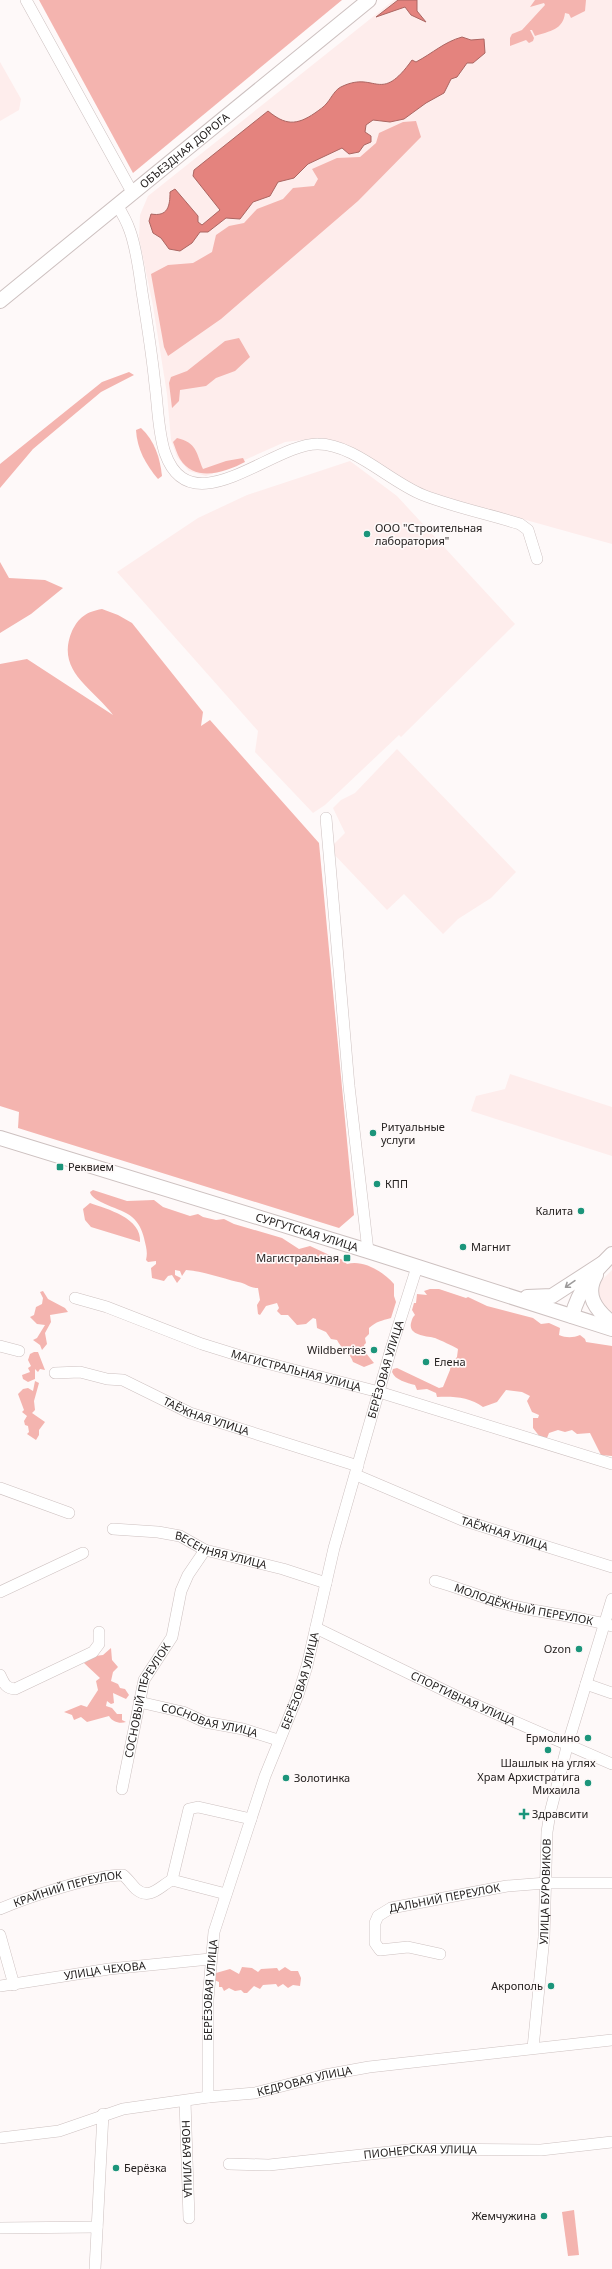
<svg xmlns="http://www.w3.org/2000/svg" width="612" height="2269" viewBox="0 0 612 2269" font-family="'Noto Sans',sans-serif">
<rect width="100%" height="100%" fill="#fef9f9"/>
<g fill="#feedec">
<path d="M394 0H612V544L422 491 344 445 322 438 285 442 220 471 206 476 189 471 177 457 171 440 167 394 153 306 139 238 140 215 148 196Z"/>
<path d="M0 62 21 99 19 110 0 121Z"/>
<path d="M350 461 397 496 515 624 401 737 399 735 325 805 313 813 255 752 258 731 117 572 198 518 247 495Z"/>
<path d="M397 749 516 872 491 898 458 919 443 934 404 894 387 910 329 849 345 833 333 808 341 800 355 793Z"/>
<path d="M510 1074 612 1107V1156L471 1111 476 1096 505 1089Z"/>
<path d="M612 1270V1315L602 1304 598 1293 601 1281Z"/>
</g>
<g fill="#f4b4af">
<path d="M39 0H342L133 173Z"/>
<path d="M535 0H586L585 11 571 18 569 14 565 13C563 30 550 31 535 36L532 30H530L534 38 533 41 529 43 526 40 510 46V38L512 34 522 30 545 5 544 3 530 7Z"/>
<path d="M416 121 421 137 358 201 221 319 168 356 164 347 151 274 168 265 193 263 212 252 216 235 229 226 244 223 257 209 283 199 293 188 314 186 318 179 312 169 337 158 360 157 376 143 379 133 403 122Z"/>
<path d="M239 338 250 357 235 371 216 378 206 386 180 390 179 401 172 408 169 383 171 377 187 371 225 341Z"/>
<path d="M129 372 134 375 101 392 33 449 0 488V464L102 382Z"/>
<path d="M141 428C155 441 160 458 162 476L158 479C146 465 137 449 136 430Z"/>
<path d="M177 438C197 443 196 452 203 469L226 461 243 458 245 462C226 472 195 483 180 459 177 454 175 447 173 442Z"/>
<path d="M0 562 9 578 45 580 63 588 31 614 0 633Z"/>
<path d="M102 609 118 615 132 623 203 712 201 726 210 720 319 843 354 1215 339 1228 18 1128 19 1112 0 1106V664L27 659 113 715C93 688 55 671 72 631 79 617 86 612 102 609Z"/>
<path d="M93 1190 127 1201 154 1200 163 1207 190 1216 198 1214 203 1217 216 1220 224 1219 234 1224 282 1238 299 1249 310 1246 338 1259H341L347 1264C363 1259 384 1272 394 1284V1296L396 1302 391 1318C381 1321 377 1321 369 1328V1334L365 1338 366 1343 364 1345 365 1352 374 1363 364 1367 353 1362C350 1352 341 1349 337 1340L331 1339 326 1332 317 1328 316 1319 313 1318 306 1324 297 1325 288 1315H281L277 1311 279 1308 277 1303 266 1306 260 1315 258 1314 257 1305 260 1300 258 1288C248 1288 246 1283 238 1282 221 1278 203 1271 186 1270L182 1276 180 1271 175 1270V1275L181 1278 177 1283 172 1275 168 1276 164 1281 152 1278 151 1268 156 1264V1261L148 1262 146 1260C148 1252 146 1247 144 1238 142 1230 139 1223 132 1217 122 1208 92 1203 90 1192Z"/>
<path d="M90 1203C107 1209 142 1218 140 1242L91 1227 85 1220 83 1209Z"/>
<path d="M430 1289H439L466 1298 468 1297 487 1306 533 1318 541 1324 549 1323 560 1328 559 1335C566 1338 573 1338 580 1335L585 1339 586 1342 612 1346V1456L601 1455 590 1433 577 1434 572 1430 565 1432 558 1430 549 1433 547 1438 540 1437 533 1428V1418H538L539 1415 532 1412 527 1401 530 1396 522 1392 506 1390 497 1402 483 1407C470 1397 452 1396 437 1397L436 1393 427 1389 417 1390 415 1385C407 1383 395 1380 392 1372L393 1369 397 1368 439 1388 443 1387 450 1370 451 1364 457 1357 458 1349C453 1346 440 1340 435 1338 428 1336 408 1336 411 1323 412 1320 412 1318 415 1315L412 1310 414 1303H416L417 1294 427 1295 424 1291Z"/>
<path d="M43 1291 48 1299 65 1308 68 1312 50 1315 51 1322 45 1333 47 1344 42 1350 40 1345 33 1340 37 1338 45 1325 37 1324 30 1317 34 1315 36 1307 42 1304 43 1298 40 1292Z"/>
<path d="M34 1352H38L45 1370 40 1369 38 1372 35 1369V1379L28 1382 23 1379 22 1375 30 1372 28 1368 31 1366 28 1360 30 1354Z"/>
<path d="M35 1381 39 1383 34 1401 35 1410 32 1413 45 1422 39 1430V1435L36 1440 27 1434 29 1432 28 1426 25 1425 24 1421 27 1416 22 1412 24 1410 18 1394 23 1389 28 1388 33 1391Z"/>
<path d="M111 1648 112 1660 118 1667 113 1672 111 1681 118 1684 120 1688 125 1689 129 1695 126 1699 113 1693 114 1703 111 1704 107 1701 106 1706 112 1708 117 1714H122V1720L126 1722C120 1724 112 1722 109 1716L87 1722 81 1717 74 1720 72 1715 64 1712 81 1705 87 1707 98 1690 96 1681 100 1678 84 1663 95 1656 103 1655Z"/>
<path d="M242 1967 252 1968 258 1972 261 1969 277 1968 279 1971 285 1967 291 1971H298L301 1978 300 1986 293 1985 288 1988 283 1984 278 1987 276 1984 263 1985 260 1989 254 1986 247 1993H244L241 1990 235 1991 229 1988 224 1991 222 1987H219V1982L214 1980 216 1973 230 1969 239 1974Z"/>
<path d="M574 2210 579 2255 568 2256 562 2212Z"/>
</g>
<g fill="#e4837e" stroke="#ab6662">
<path d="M398 0H417V11L426 22 411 15 405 7 376 17Z"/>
<path d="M462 37 471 40 484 39 485 53 473 63H467L457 77 451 79 444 93 426 103 404 119 390 122 373 120 366 125 365 132 371 136V142L364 145 359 152 349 154 342 148 308 164 294 178 278 182 270 196 253 202 240 219 226 218 208 232H200L192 243 180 251 169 249 161 238 153 233 149 221 151 214C168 217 170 206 170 192L175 189 198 216V222L202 225 220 210 193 176 194 170 268 111C285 125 296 126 315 113 319 110 324 107 327 103 332 97 335 89 343 86 376 71 380 105 412 60L416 62C433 53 444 42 462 37Z"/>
</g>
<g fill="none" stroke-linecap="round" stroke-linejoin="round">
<defs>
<g id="minor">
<path d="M26 0 132 192"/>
<path d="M117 205C122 213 127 222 130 231 137 251 139 271 142 292 147 323 152 354 155 385 158 407 158 432 165 453 191 527 273 443 318 444 354 444 390 482 423 495 454 507 488 514 520 524L528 530 537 559"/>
<path d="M326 818 349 1086 368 1251"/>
<path id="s1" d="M75 1298 107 1307 202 1344 247 1358 379 1392 612 1464"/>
<path d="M0 1346 19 1351"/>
<path id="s2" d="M55 1373 80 1372 107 1379 123 1380 190 1413 358 1466"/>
<path id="s3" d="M356 1475 462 1520 612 1567"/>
<path d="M0 1488 69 1513"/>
<path id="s4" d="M113 1529 158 1532 180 1536 205 1550 283 1569 326 1583"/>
<path id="s5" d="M435 1581C464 1589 489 1601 518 1607 549 1614 581 1617 612 1626"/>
<path d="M0 1592 83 1553"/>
<path id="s6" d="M316 1628 460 1698 612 1764"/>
<path d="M0 1675C4 1683 5 1688 15 1689L93 1652 99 1644V1632"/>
<path d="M586 1684 612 1693"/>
<path id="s7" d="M139 1702 183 1712 205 1722 243 1729 278 1740"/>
<path id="s8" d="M122 1789 144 1680 172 1637 181 1591 188 1575 205 1550"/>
<path d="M226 1894 172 1880 189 1809 198 1807 251 1819"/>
<path id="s9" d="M0 1909C28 1897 94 1875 123 1875 128 1879 131 1884 136 1889 150 1901 160 1886 172 1880"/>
<path d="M0 1935 14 1985"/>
<path id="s10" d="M440 1954 408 1947 380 1950 375 1943V1923L378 1916 391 1908 507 1886 546 1883H612"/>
<path id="s11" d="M0 1986 109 1969 210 1959"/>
<path id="s12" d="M533 2048 544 1937 547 1832 550 1813 568 1743 612 1599"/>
<path id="s13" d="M208 2097V1999L214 1932 265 1776 298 1695 307 1666 334 1548 391 1349 417 1267"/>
<path id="s14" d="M185 2101 189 2218"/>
<path id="s15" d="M0 2138 59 2131 123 2109 208 2097 255 2093 325 2075 369 2067 612 2040"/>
<path id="s16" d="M229 2164 269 2165 417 2149 541 2150 612 2142"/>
<path d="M0 2228 97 2227"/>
<path d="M95 2269 103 2114"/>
</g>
<g id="major">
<path id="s17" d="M0 301 369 0"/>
<path id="s18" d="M0 1138 368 1251 612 1329"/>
<path d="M596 1275C584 1295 596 1310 612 1323"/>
<path d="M527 1297 552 1296 603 1263"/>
<path d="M572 1316C579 1289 593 1273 612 1254"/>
</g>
</defs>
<use href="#minor" stroke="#cdc1c0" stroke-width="12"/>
<use href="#major" stroke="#cdc1c0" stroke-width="16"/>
<use href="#minor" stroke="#fff" stroke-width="11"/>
<use href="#major" stroke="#fff" stroke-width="14"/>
</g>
<defs><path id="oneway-shaft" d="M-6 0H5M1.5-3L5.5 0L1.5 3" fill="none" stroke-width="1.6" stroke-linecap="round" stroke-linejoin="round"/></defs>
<use stroke="#9d9b9b" href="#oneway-shaft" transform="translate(570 1284) rotate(145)"/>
<g fill="#1c957b" stroke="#fef9f9" stroke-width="1.5">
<circle cx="367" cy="534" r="4"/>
<circle cx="373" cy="1133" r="4"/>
<rect x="56" y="1163" width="8" height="8" rx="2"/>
<circle cx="377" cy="1184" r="4"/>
<circle cx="581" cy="1211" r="4"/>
<circle cx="463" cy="1247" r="4"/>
<rect x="343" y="1254" width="8" height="8" rx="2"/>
<circle cx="374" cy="1350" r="4"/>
<circle cx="426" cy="1362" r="4"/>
<circle cx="579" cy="1649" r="4"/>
<circle cx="588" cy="1738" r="4"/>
<circle cx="548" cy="1750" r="4"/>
<circle cx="286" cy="1778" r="4"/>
<circle cx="588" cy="1783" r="4"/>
<path d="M522 1808h4v4h4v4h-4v4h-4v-4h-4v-4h4z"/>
<circle cx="551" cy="1986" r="4"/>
<circle cx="116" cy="2168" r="4"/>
<circle cx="544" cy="2216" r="4"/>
</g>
<g text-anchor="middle" stroke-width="3.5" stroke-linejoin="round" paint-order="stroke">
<g font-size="11" fill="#252120" stroke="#fef9f9">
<text dy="4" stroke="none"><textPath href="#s17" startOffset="238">ОБЪЕЗДНАЯ ДОРОГА</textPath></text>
<text dy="4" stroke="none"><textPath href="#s18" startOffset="321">СУРГУТСКАЯ УЛИЦА</textPath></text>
<text dy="4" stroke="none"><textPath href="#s13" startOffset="754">БЕРЁЗОВАЯ УЛИЦА</textPath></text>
<text dy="4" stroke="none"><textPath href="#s1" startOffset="233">МАГИСТРАЛЬНАЯ УЛИЦА</textPath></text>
<text dy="4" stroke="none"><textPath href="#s2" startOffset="160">ТАЁЖНАЯ УЛИЦА</textPath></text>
<text dy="4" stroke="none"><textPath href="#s3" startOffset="160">ТАЁЖНАЯ УЛИЦА</textPath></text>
<text dy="4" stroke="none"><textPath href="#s4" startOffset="111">ВЕСЕННЯЯ УЛИЦА</textPath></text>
<text dy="4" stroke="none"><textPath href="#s5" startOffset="92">МОЛОДЁЖНЫЙ ПЕРЕУЛОК</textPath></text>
<text dy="4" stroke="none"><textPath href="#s13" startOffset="431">БЕРЁЗОВАЯ УЛИЦА</textPath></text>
<text dy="4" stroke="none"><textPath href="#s6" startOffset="163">СПОРТИВНАЯ УЛИЦА</textPath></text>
<text dy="4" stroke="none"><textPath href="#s8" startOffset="93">СОСНОВЫЙ ПЕРЕУЛОК</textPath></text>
<text dy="4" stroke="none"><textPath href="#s7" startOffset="73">СОСНОВАЯ УЛИЦА</textPath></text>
<text dy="4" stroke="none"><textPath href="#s9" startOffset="71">КРАЙНИЙ ПЕРЕУЛОК</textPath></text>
<text dy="4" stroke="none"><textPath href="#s12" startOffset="157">УЛИЦА БУРОВИКОВ</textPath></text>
<text dy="4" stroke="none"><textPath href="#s10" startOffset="167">ДАЛЬНИЙ ПЕРЕУЛОК</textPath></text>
<text dy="4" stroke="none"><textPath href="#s11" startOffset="106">УЛИЦА ЧЕХОВА</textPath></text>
<text dy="4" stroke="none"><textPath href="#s13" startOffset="107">БЕРЁЗОВАЯ УЛИЦА</textPath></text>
<text dy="4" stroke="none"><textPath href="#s15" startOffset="311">КЕДРОВАЯ УЛИЦА</textPath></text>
<text dy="4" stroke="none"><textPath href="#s16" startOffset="192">ПИОНЕРСКАЯ УЛИЦА</textPath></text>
<text dy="4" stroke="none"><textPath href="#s14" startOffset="58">НОВАЯ УЛИЦА</textPath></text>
</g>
<g font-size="11" fill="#252120" stroke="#fef9f9" text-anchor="start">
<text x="375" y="532">ООО "Строительная<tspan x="375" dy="13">лаборатория"</tspan></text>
<text x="381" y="1131">Ритуальные<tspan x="381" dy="13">услуги</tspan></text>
<text x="68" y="1171">Реквием</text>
<text x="385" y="1188">КПП</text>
<text x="573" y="1215" text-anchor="end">Калита</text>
<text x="471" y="1251">Магнит</text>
<text x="339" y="1262" text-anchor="end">Магистральная</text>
<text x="366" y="1354" text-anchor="end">Wildberries</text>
<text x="434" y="1366">Елена</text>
<text x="571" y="1653" text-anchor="end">Ozon</text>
<text x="580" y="1742" text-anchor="end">Ермолино</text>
<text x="548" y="1767" text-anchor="middle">Шашлык на углях</text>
<text x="580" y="1781" text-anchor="end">Храм Архистратига<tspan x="580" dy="13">Михаила</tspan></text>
<text x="294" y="1782">Золотинка</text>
<text x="532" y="1818">Здравсити</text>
<text x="543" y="1990" text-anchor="end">Акрополь</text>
<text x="124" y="2172">Берёзка</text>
<text x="536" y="2220" text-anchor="end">Жемчужина</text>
</g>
</g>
</svg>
